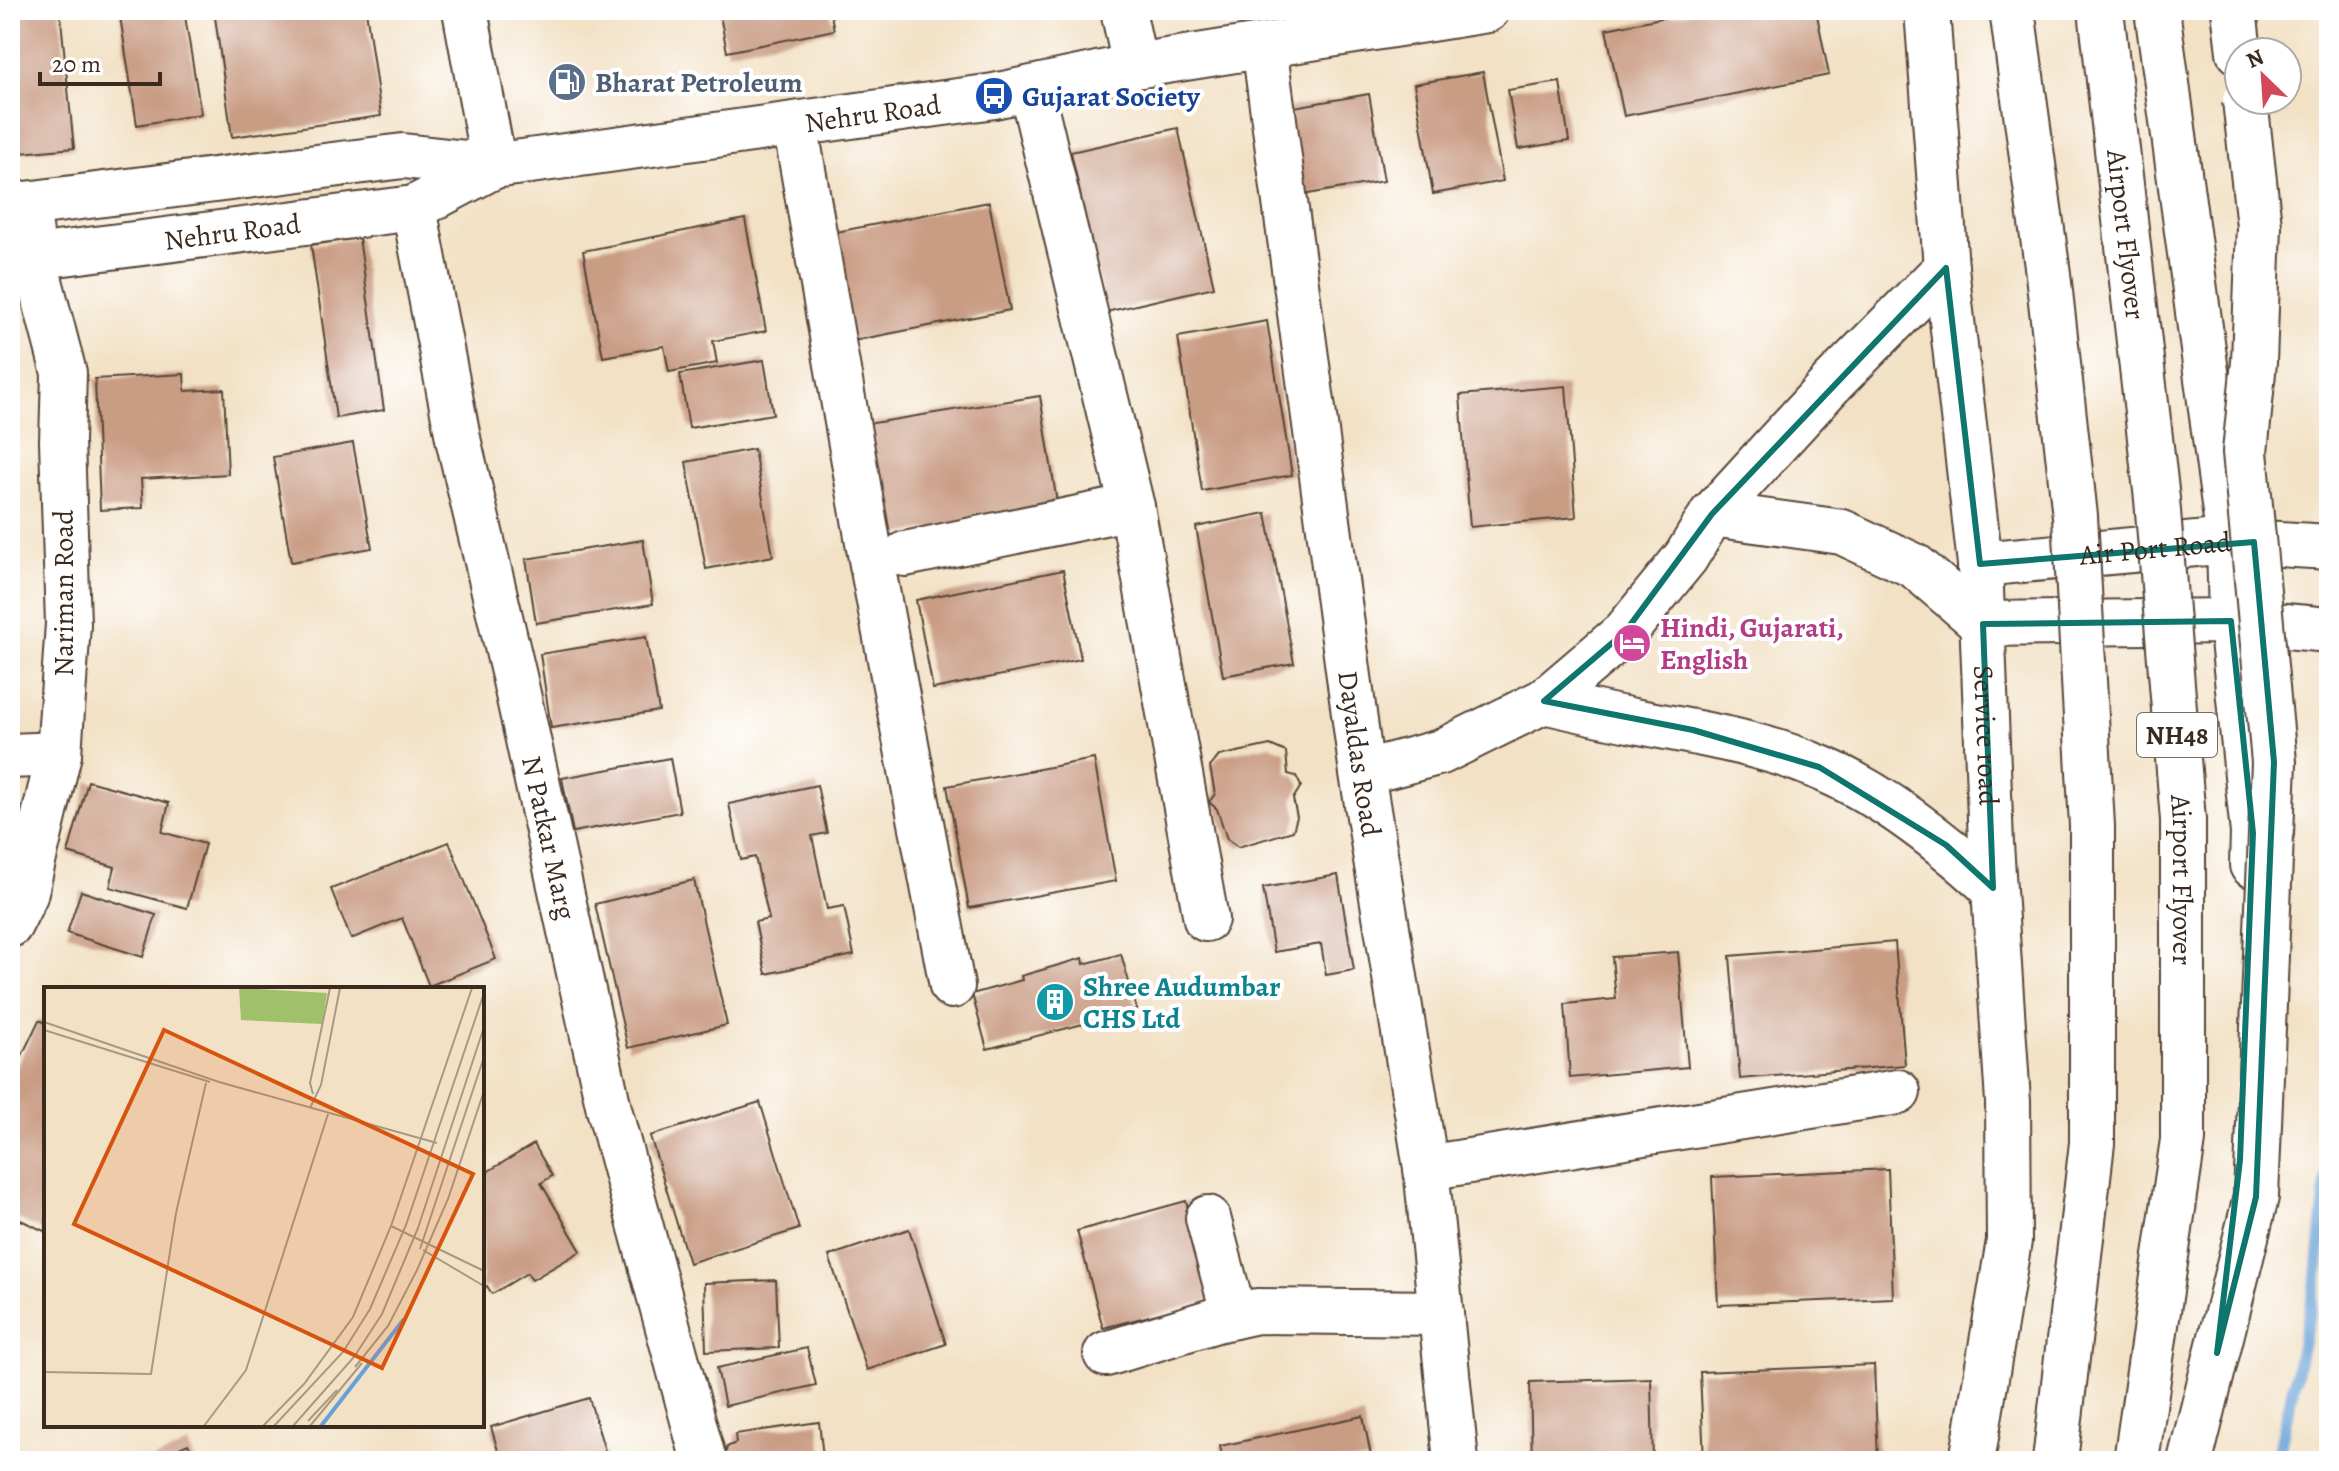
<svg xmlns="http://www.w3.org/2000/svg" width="2339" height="1471" viewBox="0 0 2339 1471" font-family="Alegreya,serif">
<rect width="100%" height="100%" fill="#fff"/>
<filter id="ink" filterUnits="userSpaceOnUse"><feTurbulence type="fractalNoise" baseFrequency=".0125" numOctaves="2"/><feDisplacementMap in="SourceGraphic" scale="16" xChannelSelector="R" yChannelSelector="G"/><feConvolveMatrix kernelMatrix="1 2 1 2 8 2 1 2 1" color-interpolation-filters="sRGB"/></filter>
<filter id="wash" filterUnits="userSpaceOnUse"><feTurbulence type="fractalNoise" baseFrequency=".006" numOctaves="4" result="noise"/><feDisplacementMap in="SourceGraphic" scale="32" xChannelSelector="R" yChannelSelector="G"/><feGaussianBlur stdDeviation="1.8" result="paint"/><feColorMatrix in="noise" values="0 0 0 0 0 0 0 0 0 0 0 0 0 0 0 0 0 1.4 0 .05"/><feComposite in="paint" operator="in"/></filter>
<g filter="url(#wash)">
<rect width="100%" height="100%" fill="#f2e1c5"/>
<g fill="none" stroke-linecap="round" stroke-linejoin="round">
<path stroke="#68a1d7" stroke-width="12" d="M2277 1461 2317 1277 2329 1154"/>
</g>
<g id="blocks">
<g fill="#c99c84">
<path d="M22 10H60L74 148 10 154V11Z"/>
<path d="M119 10H184L201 114 137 125Z"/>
<path d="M214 10H366L381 116 232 137Z"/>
<path d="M719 10H830L834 30 727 52Z"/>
<path d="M1701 10H1816L1829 75 1624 116 1606 29Z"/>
<path d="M1483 72 1503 181 1433 194 1414 84Z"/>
<path d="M1560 82 1569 141 1518 149 1508 90Z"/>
<path d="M1369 94 1384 181 1302 195 1288 108Z"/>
<path d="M1178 128 1214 287 1106 312 1071 152Z"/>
<path d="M989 202 1010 310 842 343 821 235Z"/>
<path d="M745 219 766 331 713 341 717 363 669 372 664 346 603 357 583 251Z"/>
<path d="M359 238 384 410 336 418 311 245Z"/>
<path d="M1267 321 1292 475 1202 491 1178 337Z"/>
<path d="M764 360 773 414 689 428 680 374Z"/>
<path d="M184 374 185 391 224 389 228 474 141 479 143 508 100 510 95 379Z"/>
<path d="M1566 386 1576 517 1470 527 1460 395Z"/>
<path d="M1040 396 1058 509 884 536 867 424Z"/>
<path d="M353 443 372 548 291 562 273 457Z"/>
<path d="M754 449 773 556 706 569 686 462Z"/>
<path d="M1266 513 1294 663 1223 676 1196 527Z"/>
<path d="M643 540 653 604 536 623 526 559Z"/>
<path d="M1063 570 1081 659 933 689 916 600Z"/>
<path d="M646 637 659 711 551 728 540 654Z"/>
<path d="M1270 745 1286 752 1288 774 1296 776 1301 786 1293 799 1297 817 1293 831 1238 847 1227 839 1217 809 1209 802 1215 794 1210 767 1219 756Z"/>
<path d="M670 758 680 812 573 832 562 778Z"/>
<path d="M1094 759 1116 881 969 908 947 786Z"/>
<path d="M88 781 169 803 162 832 205 844 187 908 110 887 115 867 68 853Z"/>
<path d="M817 785 827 833 812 836 827 909 844 906 854 955 766 974 755 922 769 919 755 857 741 860 729 804Z"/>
<path d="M449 842 496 959 429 986 402 918 351 939 331 889Z"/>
<path d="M1338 875 1354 970 1326 975 1321 944 1274 952 1263 888Z"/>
<path d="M694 880 727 1025 628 1048 595 904Z"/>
<path d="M81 891 156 915 143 957 67 933Z"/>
<path d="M1895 942 1905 1065 1740 1079 1730 956Z"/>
<path d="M1678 952 1688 1067 1570 1078 1565 1004 1616 999 1612 957Z"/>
<path d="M1121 954 1137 1010 987 1049 972 994 1022 980 1021 976 1083 958 1084 964Z"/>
<path d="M39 1020 46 1023V1232L10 1215V1066L16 1068Z"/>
<path d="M760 1102 799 1229 689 1263 650 1136Z"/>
<path d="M534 1144 552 1176 541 1183 581 1251 532 1280 527 1273 492 1294 487 1286 482 1289V1175Z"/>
<path d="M1888 1169 1893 1298 1718 1305 1712 1177Z"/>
<path d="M1186 1201 1211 1300 1103 1328 1077 1231Z"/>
<path d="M909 1229 946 1344 867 1370 829 1256Z"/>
<path d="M776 1280 779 1348 706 1351 704 1283Z"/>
<path d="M807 1348 816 1385 725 1406 717 1368Z"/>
<path d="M1874 1365 1878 1461H1704L1700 1372Z"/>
<path d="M1651 1378 1653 1461H1532L1530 1382Z"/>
<path d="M589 1398 608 1461H501L491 1427Z"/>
<path d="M1363 1416 1372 1461H1223L1220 1446Z"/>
<path d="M819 1422 823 1457 799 1461H728L725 1455 727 1447 736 1443 735 1434Z"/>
<path d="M188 1444 196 1461H150Z"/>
</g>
</g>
</g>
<g filter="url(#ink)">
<use href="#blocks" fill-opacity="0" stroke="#564537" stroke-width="2"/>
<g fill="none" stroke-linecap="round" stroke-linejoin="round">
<defs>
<g id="minor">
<path d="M465 10 494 166"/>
<path d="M1123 10 1135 66"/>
<path d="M1031 89 1132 507 1206 919"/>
<path d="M795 124 871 559 952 986"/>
<path id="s1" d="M10 206 403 156 494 166 994 96 1135 66 1487 10"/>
<path id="s2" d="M414 208 459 443 514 676 609 1109 704 1461"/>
<path id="s3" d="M10 260 414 208 494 166"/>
<path d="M1712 514 1842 532 1915 566 1983 624 2231 621 2329 630"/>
<path d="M905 554 1132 507"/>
<path id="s4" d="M1980 564 2229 541 2329 547"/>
<path d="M1544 701C1574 708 1604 715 1634 721 1696 733 1758 742 1818 767 1882 793 1942 841 1993 888"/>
<path d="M10 756 59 754"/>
<path d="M1362 773 1441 752 1544 701 1625 632 1686 557 1712 514 1831 384 1946 268"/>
<path d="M10 925 25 895 59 754 68 624 62 441 64 373 34 258 27 204"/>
<path d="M1426 1168 1898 1092"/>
<path d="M1208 1218 1234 1316"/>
<path d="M1106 1354 1216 1320 1257 1311 1441 1313"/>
</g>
<g id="major">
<path id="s5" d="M1927 10 1946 268 1980 564 1991 844 2008 1102 2009 1241 1972 1461"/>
<path d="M2157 10 2229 541 2231 621 2253 833 2252 865"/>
<path id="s6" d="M1264 46 1362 773 1426 1168 1456 1461"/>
</g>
<path id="highway" d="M2234 10 2239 52"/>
</defs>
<use href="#minor" stroke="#564537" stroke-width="48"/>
<use href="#major" stroke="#564537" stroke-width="48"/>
<use href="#highway" stroke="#564537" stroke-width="48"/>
<use href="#minor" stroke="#fff" stroke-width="44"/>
<use href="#major" stroke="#fff" stroke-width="44"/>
<use href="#highway" stroke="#fff" stroke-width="44"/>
<defs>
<g id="highway-bridge">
<path d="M2012 10 2048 274 2075 516 2092 826V1143L2055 1461"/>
<path id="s7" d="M2101 10 2157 499 2183 820V1140L2136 1461"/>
<path d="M2190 1461 2256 1197 2274 762 2245 452 2254 362 2259 226 2245 100"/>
</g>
</defs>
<use href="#highway-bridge" stroke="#564537" stroke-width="48" stroke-linecap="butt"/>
<use href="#highway-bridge" stroke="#fff" stroke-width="44"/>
</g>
</g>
<path fill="none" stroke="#0f766e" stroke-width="6" stroke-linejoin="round" d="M1946 268 1980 564 2254 542 2274 762 2256 1197 2217 1353 2240 1160 2253 833 2231 621 1983 624 1993 888 1946 845 1819 767 1693 730 1544 701 1625 632 1712 514Z"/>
<defs>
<symbol id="fuel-disc" viewBox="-11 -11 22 22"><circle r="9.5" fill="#5c6f8a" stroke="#fff"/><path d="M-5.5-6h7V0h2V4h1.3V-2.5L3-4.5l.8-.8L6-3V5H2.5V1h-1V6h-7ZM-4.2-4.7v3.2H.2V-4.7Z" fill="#fff"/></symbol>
<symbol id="bus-disc" viewBox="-11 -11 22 22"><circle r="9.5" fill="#1a4fb4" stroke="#fff"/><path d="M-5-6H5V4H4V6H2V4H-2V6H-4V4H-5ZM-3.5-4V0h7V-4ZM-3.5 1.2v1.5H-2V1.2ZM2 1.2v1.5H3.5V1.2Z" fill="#fff"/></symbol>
<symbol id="hotel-disc" viewBox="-11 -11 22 22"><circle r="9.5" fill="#d1479c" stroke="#fff"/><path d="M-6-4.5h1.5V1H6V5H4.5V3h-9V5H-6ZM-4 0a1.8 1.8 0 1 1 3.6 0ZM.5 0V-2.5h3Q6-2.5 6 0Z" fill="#fff"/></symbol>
<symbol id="building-disc" viewBox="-11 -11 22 22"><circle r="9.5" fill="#0f9aa8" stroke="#fff"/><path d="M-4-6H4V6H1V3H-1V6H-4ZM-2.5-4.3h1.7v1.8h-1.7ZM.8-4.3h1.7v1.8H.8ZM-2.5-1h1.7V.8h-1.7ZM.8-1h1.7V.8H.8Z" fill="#fff"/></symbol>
</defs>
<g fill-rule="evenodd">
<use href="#fuel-disc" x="545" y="60" width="44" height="44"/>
<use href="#bus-disc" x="972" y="74" width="44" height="44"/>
<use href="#hotel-disc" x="1610" y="621" width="44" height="44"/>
<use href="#building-disc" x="1033" y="980" width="44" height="44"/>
</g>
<g text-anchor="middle" stroke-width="8" stroke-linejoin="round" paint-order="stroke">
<rect fill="#fff" stroke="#766a62" stroke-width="2" x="2137" y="713" width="80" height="44" rx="6"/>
<g font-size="26" font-weight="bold" fill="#3b2a1e">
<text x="2177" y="744">NH48</text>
</g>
<g font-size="28" font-weight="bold" fill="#4e5e75" stroke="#fff" text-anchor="start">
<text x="595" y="92">Bharat Petroleum</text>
</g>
<g font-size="28" font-weight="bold" fill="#164399" stroke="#fff" text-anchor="start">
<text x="1022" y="106">Gujarat Society</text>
</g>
<g font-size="28" fill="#3b2a1e" stroke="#fff">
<text dy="10" stroke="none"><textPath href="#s1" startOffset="870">Nehru Road</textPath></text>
<text dy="10" stroke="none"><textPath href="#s3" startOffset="224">Nehru Road</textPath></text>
<text dy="10" stroke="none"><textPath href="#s7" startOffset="226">Airport Flyover</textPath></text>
<text dy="10" stroke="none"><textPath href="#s4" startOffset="176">Air Port Road</textPath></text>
<text transform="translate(63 593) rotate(-90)" y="10">Nariman Road</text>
<text dy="10" stroke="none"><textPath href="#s5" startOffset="728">Service road</textPath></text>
<text dy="10" stroke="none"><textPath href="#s6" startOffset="714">Dayaldas Road</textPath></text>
<text dy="10" stroke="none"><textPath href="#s2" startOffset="644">N Patkar Marg</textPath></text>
<text dy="10" stroke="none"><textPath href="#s7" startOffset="874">Airport Flyover</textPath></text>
</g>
<g font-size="28" font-weight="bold" fill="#b23c85" stroke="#fff" text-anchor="start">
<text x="1660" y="637">Hindi, Gujarati,<tspan x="1660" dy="32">English</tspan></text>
</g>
<g font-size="28" font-weight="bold" fill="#0d838f" stroke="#fff" text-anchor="start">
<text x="1083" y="996">Shree Audumbar<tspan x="1083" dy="32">CHS Ltd</tspan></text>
</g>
</g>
<g transform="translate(44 987)">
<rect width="440" height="440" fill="#f2e1c5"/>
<path d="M195 1 283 6 278 37 197 33Z" fill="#9ec16a"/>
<path fill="none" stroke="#68a1d7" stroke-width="4" d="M277 439 360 332"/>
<path fill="none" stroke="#a99882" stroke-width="2" d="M0 35 175 95 393 156M0 43 166 95M269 107 266 96 286 1M266 121 277 98 296 1M347 239 440 284M376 262 440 70M379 263 440 299M311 380 344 339 373 283 404 212 440 104M0 385 107 387 132 226 162 96M264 434 293 403M160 439 202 383 284 127M219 439 260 397 309 330 347 239 428 1M230 439 299 365 326 322 362 238 440 6M249 439 310 370 338 327 374 241 440 40M266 439 318 376"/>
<path fill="#d7540e" fill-opacity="0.15" stroke="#d7540e" stroke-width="4" d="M120 43 429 187 338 381 30 237Z"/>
<rect width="440" height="440" fill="none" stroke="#3b2a1e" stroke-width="4"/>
</g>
<rect width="2339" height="1471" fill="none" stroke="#fff" stroke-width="40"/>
<g transform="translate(2263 76) rotate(335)"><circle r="38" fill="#ffffff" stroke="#b1aaa5" stroke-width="2"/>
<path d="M0-6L14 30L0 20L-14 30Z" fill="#d1495b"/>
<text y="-12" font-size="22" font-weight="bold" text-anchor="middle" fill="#3b2a1e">N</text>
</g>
<path d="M40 72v12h120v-12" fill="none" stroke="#3b2a1e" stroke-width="4"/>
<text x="52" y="72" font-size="24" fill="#3b2a1e" stroke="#ffffff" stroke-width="6" paint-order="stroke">20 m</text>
</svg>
